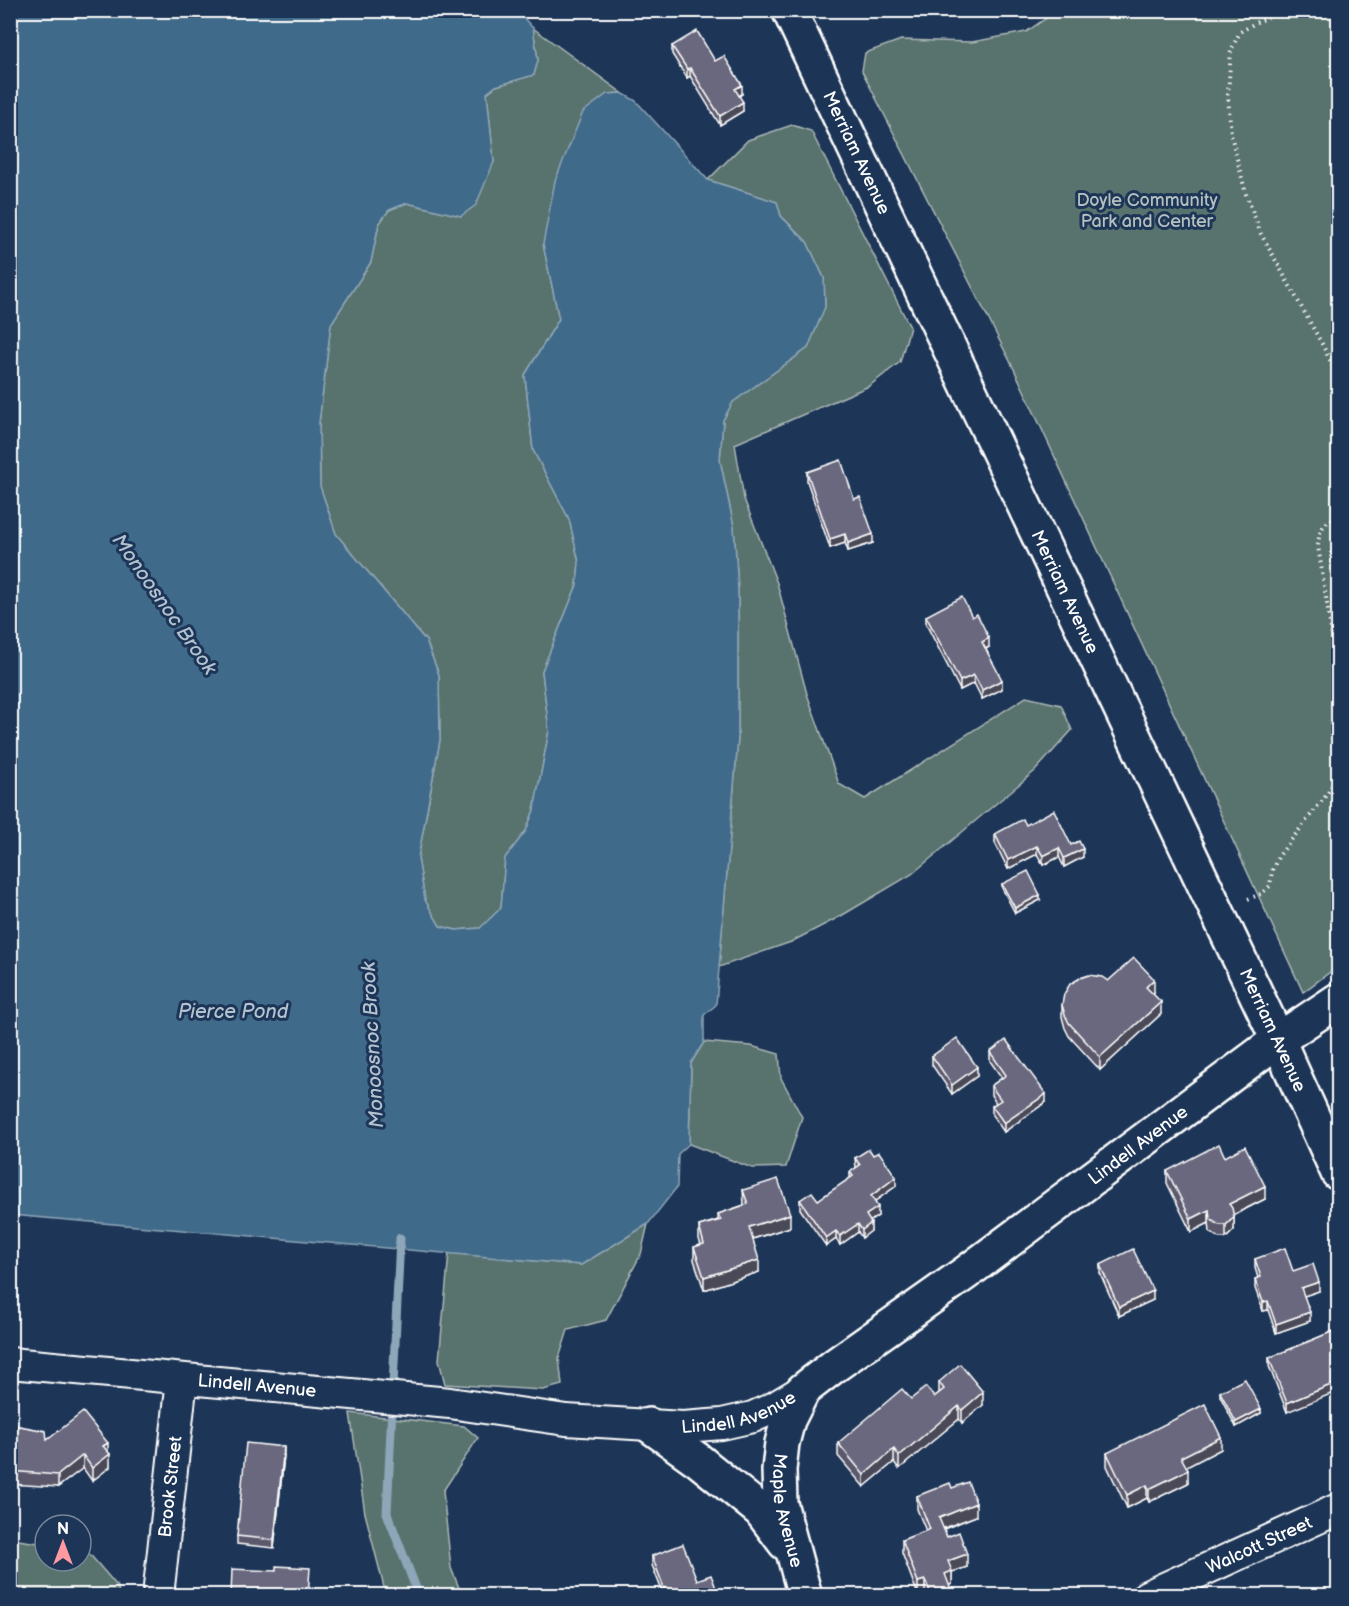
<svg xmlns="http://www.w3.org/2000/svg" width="1349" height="1606" viewBox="0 0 1349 1606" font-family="'Balsamiq Sans',sans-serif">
<rect width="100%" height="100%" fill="#1d3557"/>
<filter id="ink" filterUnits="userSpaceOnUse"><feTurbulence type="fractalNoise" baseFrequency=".0167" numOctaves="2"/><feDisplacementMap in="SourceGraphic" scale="12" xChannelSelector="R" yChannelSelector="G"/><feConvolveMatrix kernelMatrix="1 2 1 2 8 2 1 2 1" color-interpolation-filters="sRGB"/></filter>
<g filter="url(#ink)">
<g fill="#58726e" stroke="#acb8b6" stroke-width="1.5">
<path d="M1062 10 1338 11V966L1303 992 1014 369 862 71 865 53 901 40 972 42 1026 32 1055 12Z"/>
<path d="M533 28 622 93 607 94 543 244 559 319 525 375 533 450 569 519 579 562 577 585 542 671 549 731 534 810 526 831 505 858 501 908 481 928 456 930 440 926 425 900 418 858 440 740 439 675 426 641 336 534 320 487 319 423 331 324 371 262 379 224 389 210 407 203 461 216 494 162 487 93 496 86 534 75 538 60Z"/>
<path d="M792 125 811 131 910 327 900 362 869 386 735 444 744 499 777 583 807 694 839 784 865 799 1026 697 1061 705 1072 730 1035 771 912 874 841 916 791 942 719 967 738 738V590L734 527 720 460 723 420 733 402 808 348 825 306 824 278 807 242 781 216 777 202 708 180 748 140Z"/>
<path d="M704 1042 751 1046 779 1054 781 1078 802 1117 786 1167 752 1168 689 1144 691 1063Z"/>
<path d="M648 1224 641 1254 606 1320 568 1330 559 1358 562 1385 543 1390 445 1384 439 1360 449 1253 581 1265Z"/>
<path d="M350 1413 464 1426 478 1438 443 1491 451 1568 462 1595H386L365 1513Z"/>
<path d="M11 1539 45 1544V1561H81V1549L86 1550 118 1587 119 1595H11Z"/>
</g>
<path fill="#416a89" stroke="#8da6b8" stroke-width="1.5" d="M517 11 533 28 538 60 534 75 496 86 487 93 494 162 476 205 461 216 407 203 389 210 379 223 371 262 331 324 319 423 320 486 336 534 426 641 439 675 440 740 418 858 425 900 440 926 456 930 480 928 501 908 505 858 526 831 534 810 549 731 542 671 577 585 579 562 569 519 533 450 525 375 559 319 543 244 555 181 583 112 607 94 622 93 636 101 708 180 777 202 781 216 807 242 824 278 825 307 808 348 733 402 723 420 720 460 734 527 738 590V738L716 1005 704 1015V1042L691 1063 689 1144 678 1154 677 1187 648 1224 581 1265 11 1215V11Z"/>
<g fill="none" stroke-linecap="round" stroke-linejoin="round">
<path stroke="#8da6b8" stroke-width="9" d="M400 1238 387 1513 419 1596"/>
<defs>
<g id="minor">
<path id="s1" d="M10 1363 450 1403 566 1420 683 1427 722 1424 753 1417 773 1408 803 1390"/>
<path id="s2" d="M158 1596 182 1379"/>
<path id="s3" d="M1147 1596 1338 1509"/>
</g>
<path id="tertiary" d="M1338 1000 1278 1040 1338 1173"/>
<g id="secondary">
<path id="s4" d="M789 10 1278 1040 967 1272 834 1366 803 1390 788 1420 782 1443 779 1470 780 1503 805 1596"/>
<path d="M649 1425 698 1460 761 1511 785 1543"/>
</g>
</defs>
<use href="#minor" stroke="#fff" stroke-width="34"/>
<use href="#tertiary" stroke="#fff" stroke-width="38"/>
<use href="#secondary" stroke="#fff" stroke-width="38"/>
<g stroke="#fff" stroke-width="4" stroke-dasharray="1.5 4.5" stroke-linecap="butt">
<path d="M1285 10 1257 22 1240 32 1231 50 1228 95 1231 135 1246 194 1261 234 1322 344 1334 368 1338 385"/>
<path d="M1338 517C1323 522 1319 530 1318 546L1338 674"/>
<path d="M1248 899 1261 894 1270 886 1272 871 1278 857 1328 793 1338 773"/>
</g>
<use href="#minor" stroke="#1d3557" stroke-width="30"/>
<use href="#tertiary" stroke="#1d3557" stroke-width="33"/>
<use href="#secondary" stroke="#1d3557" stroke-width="33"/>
</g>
<g fill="#5b596c" stroke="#fff" stroke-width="1.5">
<path d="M672 46 715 61 742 94 739 96 743 111 720 125 690 76 687 78 672 54Z"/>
<path d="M807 472 854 499 873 543 848 551 845 543 830 548 807 481Z"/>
<path d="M926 616 989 647 986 649 1002 689 982 699 974 683 960 690 926 624Z"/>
<path d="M1026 825 1071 845 1083 857 1064 867 1059 857 1043 865 1037 854 1008 869 995 843V834Z"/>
<path d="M1002 884 1040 900 1015 913 1002 888Z"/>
<path d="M1108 981 1154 992 1153 993 1161 1014 1100 1070 1069 1036 1065 1028 1062 1017V1005Z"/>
<path d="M990 1052 1046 1102 1004 1132 992 1115V1106L996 1103 991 1095V1086L1002 1078 990 1061Z"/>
<path d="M932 1056 977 1076 952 1094 932 1065Z"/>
<path d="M1225 1157 1265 1199 1234 1215V1230L1226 1238H1219L1210 1232 1209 1223 1191 1232 1167 1183V1171Z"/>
<path d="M855 1158 896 1186 875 1201 878 1216 870 1221 871 1231 862 1238 858 1232 840 1245 836 1239 826 1246 800 1209V1200H818L850 1178V1172L856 1168Z"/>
<path d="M743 1190 790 1227 753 1239 759 1272 704 1290 694 1260V1247L701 1245 699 1239V1226L718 1220V1214L744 1205Z"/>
<path d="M1255 1259 1293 1271 1319 1291 1304 1296 1310 1321 1276 1333 1268 1310 1263 1311 1255 1288V1279L1258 1278 1255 1268Z"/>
<path d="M1100 1265 1153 1300 1119 1316 1100 1273Z"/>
<path d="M1336 1330 1287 1412 1269 1366V1358Z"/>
<path d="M939 1382 983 1405 962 1423 959 1419 899 1469 894 1462 864 1487 838 1456V1443L911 1399 934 1397 939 1393Z"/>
<path d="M1220 1392 1261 1413 1236 1427 1220 1396Z"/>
<path d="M10 1429 47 1440 108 1452 110 1467 92 1481 83 1468 58 1487 10 1484Z"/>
<path d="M1221 1449 1186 1467 1188 1483 1149 1502 1147 1498 1127 1508 1107 1466V1453Z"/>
<path d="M284 1455 274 1548 237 1544V1536Z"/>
<path d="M952 1488 976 1516 944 1529 947 1537 967 1567 952 1572V1584L949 1585 951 1596H926L925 1593 918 1595 902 1553V1540L926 1531 917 1509V1496Z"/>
<path d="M652 1556 697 1580 719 1596H664L652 1565Z"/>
</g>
<g fill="#4a4958" stroke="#fff" stroke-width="1.5">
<path d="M690 68V76L687 78V69Z"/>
<path d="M742 85V94L735 98V89Z"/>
<path d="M743 102V111L720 125V116Z"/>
<path d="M845 534V543L830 548V539Z"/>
<path d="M873 534V543L848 551V543Z"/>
<path d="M989 638V647L982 651V642Z"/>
<path d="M974 675V683L960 690V681Z"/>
<path d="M1002 680V689L982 699V690Z"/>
<path d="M1037 846V854L1008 869V860Z"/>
<path d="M1059 848V857L1043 865V856Z"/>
<path d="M1083 849V857L1064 867V858Z"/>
<path d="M1040 895V900L1015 913V908Z"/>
<path d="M1154 979V992L1146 1000V987Z"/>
<path d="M1161 1002V1014L1100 1070V1057Z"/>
<path d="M977 1067V1076L952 1094V1085Z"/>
<path d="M1046 1094V1102L1004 1132V1123Z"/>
<path d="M896 1177V1186L871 1204V1196Z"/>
<path d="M1265 1186V1199L1229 1217V1204Z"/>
<path d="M878 1207V1216L866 1224V1215Z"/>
<path d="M1209 1210V1223L1191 1232V1219Z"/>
<path d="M790 1214V1227L749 1240V1227Z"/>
<path d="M1234 1217V1230L1226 1238V1225Z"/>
<path d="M871 1223V1231L862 1238V1230Z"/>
<path d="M858 1224V1232L840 1245V1236Z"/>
<path d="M836 1231V1239L826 1246V1238Z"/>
<path d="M759 1260V1272L704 1290V1277Z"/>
<path d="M1319 1282V1291L1301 1297V1288Z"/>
<path d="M1153 1291V1300L1119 1316V1307Z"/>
<path d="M1268 1301V1310L1263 1311V1302Z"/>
<path d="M1310 1312V1321L1276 1333V1324Z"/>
<path d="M1338 1382V1391L1287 1412V1403Z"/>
<path d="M983 1392V1405L962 1423V1410Z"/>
<path d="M959 1406V1419L899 1469V1456Z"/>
<path d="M1261 1409V1413L1236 1427V1422Z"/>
<path d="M1221 1437V1449L1181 1470V1457Z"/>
<path d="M108 1443V1456L103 1446Z"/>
<path d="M284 1447V1455L274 1548V1540Z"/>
<path d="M894 1449V1462L864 1487V1475Z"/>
<path d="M110 1454V1467L92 1481V1468Z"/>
<path d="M83 1455V1468L58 1487V1475Z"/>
<path d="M1188 1470V1483L1149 1502V1489Z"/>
<path d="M1147 1485V1498L1127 1508V1495Z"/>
<path d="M976 1503V1516L939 1530V1518Z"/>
<path d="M967 1554V1567L952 1572V1584L945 1587V1574L948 1561Z"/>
<path d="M925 1580V1593L918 1595V1582Z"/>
<path d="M951 1590V1596H937Z"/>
</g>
<g fill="#6a687e" stroke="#fff" stroke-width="1.5">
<path d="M697 31 715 61 724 56 742 85 735 89 743 102 720 116 690 68 687 69 672 46Z"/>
<path d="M841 460 854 499 860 497 873 534 848 543 845 534 830 539 807 472Z"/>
<path d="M962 597 972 617 977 614 989 638 982 642 1002 680 982 690 974 675 960 681 926 616Z"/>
<path d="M1054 810 1071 845 1079 841 1083 849 1064 858 1059 848 1043 856 1037 846 1008 860 995 834 1023 819 1026 825Z"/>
<path d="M1028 871 1040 895 1015 908 1002 884Z"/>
<path d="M1134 958 1154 979 1146 987 1161 1002 1100 1057 1069 1023 1065 1015 1062 1005 1064 994 1070 984 1080 978 1089 975 1102 977 1108 981Z"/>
<path d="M957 1038 977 1067 952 1085 932 1056Z"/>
<path d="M1006 1040 1046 1094 1004 1123 992 1106 1001 1100 991 1086 1006 1075 990 1052Z"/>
<path d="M1219 1144 1225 1157 1245 1146 1265 1186 1229 1204 1232 1208 1234 1217 1226 1225H1219L1210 1219 1209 1210 1191 1219 1167 1171Z"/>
<path d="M869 1149 873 1155 879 1152 896 1177 871 1196 878 1207 866 1215 871 1223 862 1230 858 1224 840 1236 836 1231 826 1238 800 1200 812 1192 818 1200 853 1176 850 1172 860 1165 855 1158Z"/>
<path d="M778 1179 790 1214 749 1227 759 1260 704 1277 694 1247 704 1244 699 1226 721 1220 718 1214 748 1204 743 1190Z"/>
<path d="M1285 1248 1293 1271 1313 1264 1319 1282 1301 1288 1310 1312 1276 1324 1268 1301 1263 1302 1255 1279 1261 1277 1255 1259Z"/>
<path d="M1133 1249 1153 1291 1119 1307 1100 1265Z"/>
<path d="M1336 1330 1338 1336V1382L1287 1403 1269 1358Z"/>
<path d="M960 1364 983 1392 962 1410 959 1406 899 1456 894 1449 864 1475 838 1443 902 1389 911 1399 926 1387 934 1397 944 1389 939 1382Z"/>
<path d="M1245 1379 1261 1409 1236 1422 1220 1392Z"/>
<path d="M1205 1404 1221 1437 1181 1457 1188 1470 1149 1489 1147 1485 1127 1495 1107 1453Z"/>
<path d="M83 1412 108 1443 103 1446 110 1454 92 1468 83 1455 58 1475 10 1471V1429L14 1430V1425L46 1431 47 1440Z"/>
<path d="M246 1443 284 1447 274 1540 237 1536Z"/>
<path d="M968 1482 976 1503 939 1518 947 1537 959 1532 967 1554 948 1561 952 1571 945 1574 951 1590 937 1596H932L925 1580 918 1582 902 1540 930 1529 917 1496 950 1483 952 1488Z"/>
<path d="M683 1544 697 1580 711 1575 719 1596H667L652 1556Z"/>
<path d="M276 1566 310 1568 308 1596H231L232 1569 276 1571Z"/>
</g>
</g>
<g text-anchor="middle" stroke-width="6" stroke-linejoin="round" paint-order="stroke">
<g font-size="18" fill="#fff" stroke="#1d3557">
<text dy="6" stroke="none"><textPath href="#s4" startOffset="158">Merriam Avenue</textPath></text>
<text dy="6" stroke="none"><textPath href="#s4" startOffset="644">Merriam Avenue</textPath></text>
<text transform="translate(1273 1030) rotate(65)" y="6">Merriam Avenue</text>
<text transform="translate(1138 1145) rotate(-37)" y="6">Lindell Avenue</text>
<text dy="6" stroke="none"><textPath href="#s1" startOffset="248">Lindell Avenue</textPath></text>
<text dy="6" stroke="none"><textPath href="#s1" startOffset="734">Lindell Avenue</textPath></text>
<text dy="6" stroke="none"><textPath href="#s2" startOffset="110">Brook Street</textPath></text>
<text dy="6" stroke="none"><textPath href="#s4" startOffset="1856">Maple Avenue</textPath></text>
<text dy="6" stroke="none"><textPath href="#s3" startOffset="123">Walcott Street</textPath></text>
</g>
<g font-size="18" fill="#b4c0be" stroke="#1d3557">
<text x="1147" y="206">Doyle Community<tspan x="1147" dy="21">Park and Center</tspan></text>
</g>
<g font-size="20" font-style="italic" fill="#b3c3d0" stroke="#1d3557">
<text transform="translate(165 604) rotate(55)" y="7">Monoosnoc Brook</text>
<text x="233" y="1018">Pierce Pond</text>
<text transform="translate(372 1045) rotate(-93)" y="7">Monoosnoc Brook</text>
</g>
</g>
<rect width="1349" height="1606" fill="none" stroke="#1d3557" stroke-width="36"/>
<rect x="18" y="18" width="1313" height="1570" fill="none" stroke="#fff" stroke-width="2" filter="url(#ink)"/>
<g transform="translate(63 1543)"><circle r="28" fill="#1d3557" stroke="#77869a" stroke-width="1.5"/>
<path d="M0-4.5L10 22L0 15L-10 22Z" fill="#ff9aa2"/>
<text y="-9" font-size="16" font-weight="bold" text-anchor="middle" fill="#ffffff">N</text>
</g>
</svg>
